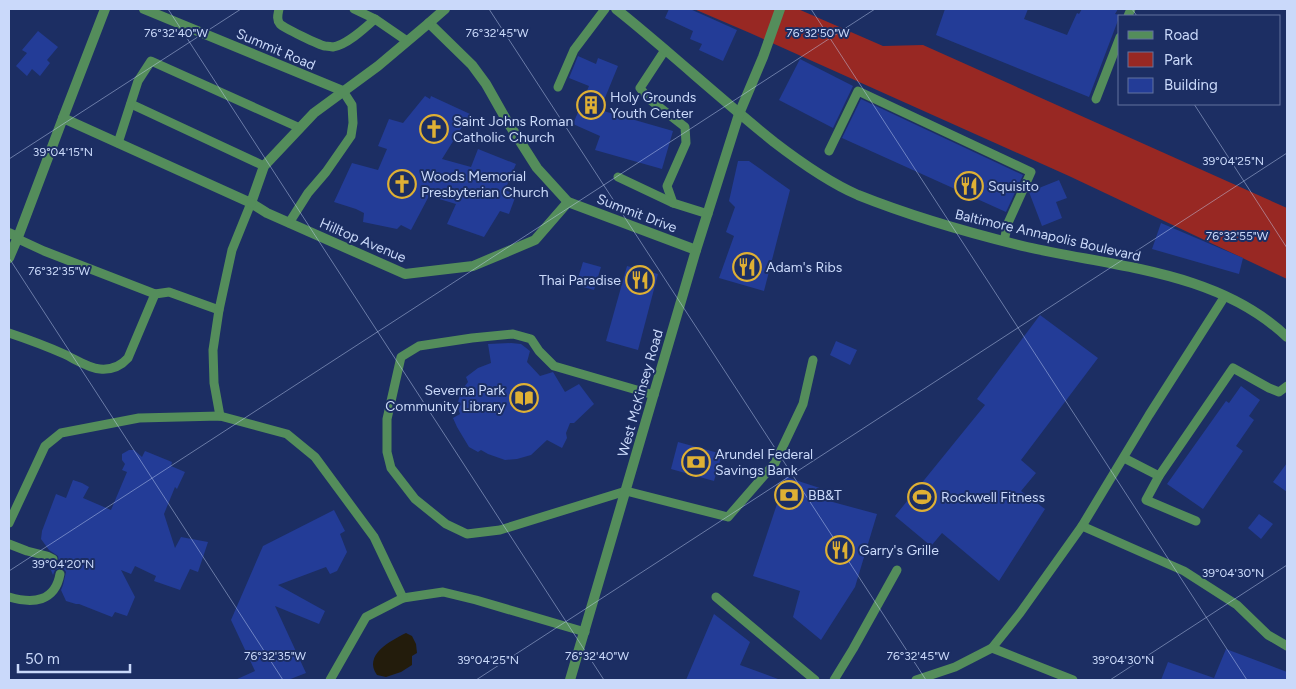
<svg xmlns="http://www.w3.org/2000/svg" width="1296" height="689" viewBox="0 0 1296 689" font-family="Figtree,sans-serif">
<rect width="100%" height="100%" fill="#1c2e63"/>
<path fill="#982823" d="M694 9H798L883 46 923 45 1287 208V279L1069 176 750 33Z"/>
<path fill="#231c0c" d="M406 633 412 636 416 644 417 653 412 656V665L401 672 386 677 377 675C363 655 390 641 406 633Z"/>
<g fill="#233c97">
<path d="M669 9H690L737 30 723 61 699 50 702 44 690 39 693 31 665 18Z"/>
<path d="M945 9H1028L1024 19 1067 35 1077 13 1079 14 1082 9H1118L1115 14 1120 15 1089 97 936 35Z"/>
<path d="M38 31 58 47 47 60 50 63 40 76 32 69 27 76 16 66 27 53 22 50Z"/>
<path d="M578 56 596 64 598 58 618 66 600 110 673 131 662 169 595 150 600 136 573 124 589 86 569 78Z"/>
<path d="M800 59 853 86 833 128 779 100Z"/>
<path d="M425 96 430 99 431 96 470 114 442 159 471 167 478 149 516 164 505 190 516 195 509 214 500 211 484 237 447 224 456 204 429 196 411 230 401 225 397 229 363 222 364 213 356 209 334 202 352 163 378 170 387 149 378 146 389 119 403 123Z"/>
<path d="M861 99 1023 175 1006 212 842 138Z"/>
<path d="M738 161H749L790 190 764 291 719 278 734 236 726 232 735 207 729 201Z"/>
<path d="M1059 180 1067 198 1056 202 1062 218 1042 226 1029 192Z"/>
<path d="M1161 223 1243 258 1239 274 1152 249Z"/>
<path d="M583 262 601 267 594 290 576 285Z"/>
<path d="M627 266 658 274 638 350 606 341Z"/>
<path d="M1040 315 1098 358 1021 460 1036 473 1021 491 1045 509 999 581 942 533 931 546 895 516 985 405 977 399Z"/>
<path d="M836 341 857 350 850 365 830 355Z"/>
<path d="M511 343 521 344 530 351 527 362 540 376 553 372 565 392 579 384 594 404 574 423H570L566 433 567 438 562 448 547 440 531 455 517 459 505 460 488 454 481 450 478 452 469 447 457 427 453 418 460 414 457 406 461 391 468 382 466 377 478 368 491 363 488 344Z"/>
<path d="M1241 386 1260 400 1249 416 1254 420 1236 446 1243 451 1203 509 1167 484 1226 401 1229 403Z"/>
<path d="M678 442 722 454 714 481 671 469Z"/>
<path d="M129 450H134L142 457 145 451 172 462 171 466 185 472 177 489 175 487 164 514 175 548 181 537 208 542 198 572 190 569 180 590 154 581 156 576 135 566 131 574 121 570 135 597 127 616 115 612 112 617 79 604H76L66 601 61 590 63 585 66 572 64 569 59 568 55 570 53 575 48 563 53 565 57 564 59 561 58 556 49 550 41 539 42 531 56 494 66 498 73 480 82 483 89 487 83 498 111 510 127 472 122 470 125 464 122 460V454Z"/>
<path d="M1287 463V492L1273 482Z"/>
<path d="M786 477 832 492 829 501 877 514 855 587 821 640 793 617 800 591 753 576Z"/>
<path d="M334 510 345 531 340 534 347 552 337 571 330 574 326 567 278 585 325 611 319 624 275 606 306 673 288 680H235L255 671 231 620 263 546Z"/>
<path d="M1259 514 1273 524 1261 539 1248 528Z"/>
<path d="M714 614 750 642 740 665 778 679V680H686Z"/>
<path d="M1226 649 1287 672V680H1161L1168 662 1214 678Z"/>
</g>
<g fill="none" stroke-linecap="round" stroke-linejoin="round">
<g stroke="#548d5b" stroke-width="9">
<path d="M279 9C278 14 276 19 280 24 284 28 319 45 325 46 326 46 333 47 333 47 347 45 365 28 375 19"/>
<path d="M354 9 375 19 407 41"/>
<path d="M1128 16 1131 9"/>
<path d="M665 50 640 88 649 99 685 127 686 143 667 186 673 203 708 214"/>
<path d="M558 87 574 50 605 9"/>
<path d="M1096 99 1120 37"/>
<path d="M131 104 264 166"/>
<path d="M118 143 138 81 151 61 300 128"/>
<path d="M829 151 858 91 1031 172 1008 223 1004 241"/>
<path d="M618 177 673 203"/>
<path d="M289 223 308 193 326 172 351 136 353 123 352 105 343 91"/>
<path d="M155 294 169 292 219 310"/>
<path d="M9 333C27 339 46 346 64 354 75 359 88 368 100 369 111 370 120 367 128 358L155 294 44 251 18 239"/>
<path d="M654 395 554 366 539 351 531 339 513 334 472 338 419 346 401 357 387 419V452L391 468 415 499 446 524 467 534 500 530 626 491 728 517 775 463 803 404 813 360"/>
<path d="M220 416 214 383 213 350 219 310 232 250 251 203"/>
<path d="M1124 458 1159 476 1146 500 1196 521"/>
<path d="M1159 476 1233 368 1269 388 1279 392 1287 386"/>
<path d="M9 523 45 446 61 433 139 418 220 416 287 434 315 457 374 537 403 598 443 592 476 600 585 632"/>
<path d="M1082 526 1184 571 1237 605 1268 635 1287 646"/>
<path d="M9 544 27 551 47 556 53 559"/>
<path d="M9 597C33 604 55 602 60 574"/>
<path d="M716 597 815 680"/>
<path d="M992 648 1020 613 1082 526 1149 415 1225 296"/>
<path d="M330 680 366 617 403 598"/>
<path d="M834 680 853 649 897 570"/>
<path d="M916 680 955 667 992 648 1073 680"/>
</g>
<g stroke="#548d5b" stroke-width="10">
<path d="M144 9 343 91"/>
<path d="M445 9 429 23 472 65 486 84 507 121 537 168 568 202 696 250"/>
<path d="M429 23 378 66 314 113 264 166 251 203 267 213 405 274 473 266 535 240 568 202"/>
<path d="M63 118 251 203"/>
<path d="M9 233 18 237"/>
<path d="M9 258 18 237 63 118 105 9"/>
</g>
<g stroke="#548d5b" stroke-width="10">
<path d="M616 9C634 23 651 38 669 53 704 83 738 113 774 142 800 162 828 182 858 195 913 217 969 233 1027 247 1115 267 1218 271 1287 337"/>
<path d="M570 680 696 250 739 114 763 57 780 9"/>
</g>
</g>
<path fill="none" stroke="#cad9fa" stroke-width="1" stroke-opacity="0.45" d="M168 9 604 680M489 9 926 680M811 9 1247 680M1132 9 1137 16M1194 104 1287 248M9 159 241 9M9 258 283 680M9 571 875 9M476 680 1287 153M1110 680 1287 565"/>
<defs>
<symbol id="building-ring" viewBox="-11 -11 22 22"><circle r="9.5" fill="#1c2e63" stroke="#dfb034" stroke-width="1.5"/><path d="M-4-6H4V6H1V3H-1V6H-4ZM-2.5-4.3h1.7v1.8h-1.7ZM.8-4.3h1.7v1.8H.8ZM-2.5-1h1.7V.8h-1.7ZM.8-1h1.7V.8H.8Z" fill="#dfb034"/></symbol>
<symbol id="church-ring" viewBox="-11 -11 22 22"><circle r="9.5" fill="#1c2e63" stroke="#dfb034" stroke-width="1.5"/><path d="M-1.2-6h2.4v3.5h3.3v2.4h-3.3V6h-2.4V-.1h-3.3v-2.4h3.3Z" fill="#dfb034"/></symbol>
<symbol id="restaurant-ring" viewBox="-11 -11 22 22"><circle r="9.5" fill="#1c2e63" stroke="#dfb034" stroke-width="1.5"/><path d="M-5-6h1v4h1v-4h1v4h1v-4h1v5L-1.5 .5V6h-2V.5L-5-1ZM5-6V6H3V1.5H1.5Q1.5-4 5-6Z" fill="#dfb034"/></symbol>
<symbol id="library-ring" viewBox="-11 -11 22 22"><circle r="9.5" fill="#1c2e63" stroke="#dfb034" stroke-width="1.5"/><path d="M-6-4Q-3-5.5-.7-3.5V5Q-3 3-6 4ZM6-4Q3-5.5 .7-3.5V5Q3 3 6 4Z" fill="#dfb034"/></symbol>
<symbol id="bank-ring" viewBox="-11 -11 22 22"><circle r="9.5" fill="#1c2e63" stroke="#dfb034" stroke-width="1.5"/><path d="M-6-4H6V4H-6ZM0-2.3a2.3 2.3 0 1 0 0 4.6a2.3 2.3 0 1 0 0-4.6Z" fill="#dfb034"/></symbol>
<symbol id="stadium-ring" viewBox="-11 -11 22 22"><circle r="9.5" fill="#1c2e63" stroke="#dfb034" stroke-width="1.5"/><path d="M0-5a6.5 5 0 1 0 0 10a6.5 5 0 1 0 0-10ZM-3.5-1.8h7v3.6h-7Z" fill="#dfb034"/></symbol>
</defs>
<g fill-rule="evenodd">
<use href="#building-ring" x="575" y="89" width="32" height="32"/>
<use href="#church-ring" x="418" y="113" width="32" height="32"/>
<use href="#church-ring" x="386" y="168" width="32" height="32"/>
<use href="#restaurant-ring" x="953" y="170" width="32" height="32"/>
<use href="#restaurant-ring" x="731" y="251" width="32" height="32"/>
<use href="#restaurant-ring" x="624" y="264" width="32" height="32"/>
<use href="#library-ring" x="508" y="382" width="32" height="32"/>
<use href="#bank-ring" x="680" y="446" width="32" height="32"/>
<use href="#bank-ring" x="773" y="479" width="32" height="32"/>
<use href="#stadium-ring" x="906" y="481" width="32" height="32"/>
<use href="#restaurant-ring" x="824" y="534" width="32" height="32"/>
</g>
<g text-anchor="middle" stroke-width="4" stroke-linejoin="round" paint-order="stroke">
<g font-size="14" fill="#cad9fa" stroke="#1c2e63">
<text transform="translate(276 49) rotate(23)" y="5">Summit Road</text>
<text transform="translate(637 213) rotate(21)" y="5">Summit Drive</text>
<text transform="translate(1048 235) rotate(13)" y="5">Baltimore Annapolis Boulevard</text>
<text transform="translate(363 240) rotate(23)" y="5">Hilltop Avenue</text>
<text transform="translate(640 393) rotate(-74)" y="5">West McKinsey Road</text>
</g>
<g font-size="14" fill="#cad9fa" stroke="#1c2e63" text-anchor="start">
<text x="610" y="102">Holy Grounds<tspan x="610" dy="16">Youth Center</tspan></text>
<text x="453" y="126">Saint Johns Roman<tspan x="453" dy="16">Catholic Church</tspan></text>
<text x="421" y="181">Woods Memorial<tspan x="421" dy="16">Presbyterian Church</tspan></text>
<text x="988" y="191">Squisito</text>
<text x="766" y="272">Adam's Ribs</text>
<text x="621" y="285" text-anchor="end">Thai Paradise</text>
<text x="505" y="395" text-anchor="end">Severna Park<tspan x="505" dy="16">Community Library</tspan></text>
<text x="715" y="459">Arundel Federal<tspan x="715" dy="16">Savings Bank</tspan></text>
<text x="808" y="500">BB&amp;T</text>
<text x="941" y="502">Rockwell Fitness</text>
<text x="859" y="555">Garry's Grille</text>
</g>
</g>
<g font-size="12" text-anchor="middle" fill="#cad9fa" stroke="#1c2e63" stroke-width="4" stroke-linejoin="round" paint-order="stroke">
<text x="176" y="37">76°32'40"W</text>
<text x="497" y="37">76°32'45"W</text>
<text x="818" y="37">76°32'50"W</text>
<text x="63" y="156">39°04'15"N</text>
<text x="1233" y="165">39°04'25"N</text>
<text x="1237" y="240">76°32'55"W</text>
<text x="59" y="275">76°32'35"W</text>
<text x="63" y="568">39°04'20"N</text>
<text x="1233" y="577">39°04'30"N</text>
<text x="275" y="660">76°32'35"W</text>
<text x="597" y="660">76°32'40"W</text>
<text x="918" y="660">76°32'45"W</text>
<text x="488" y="664">39°04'25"N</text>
<text x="1123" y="664">39°04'30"N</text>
</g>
<rect width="1296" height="689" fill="none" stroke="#cad9fa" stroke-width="20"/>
<rect x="1118" y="15" width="162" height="90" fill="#1c2e63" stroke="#62729f"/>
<rect x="1128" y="31" width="25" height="8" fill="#548d5b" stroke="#62729f"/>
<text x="1164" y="40" font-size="15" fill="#cad9fa">Road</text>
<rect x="1128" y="52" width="25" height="15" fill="#982823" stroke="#62729f"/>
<text x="1164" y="65" font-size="15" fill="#cad9fa">Park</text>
<rect x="1128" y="78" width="25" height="15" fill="#233c97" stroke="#62729f"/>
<text x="1164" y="90" font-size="15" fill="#cad9fa">Building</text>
<path d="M18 664v8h112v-8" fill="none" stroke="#cad9fa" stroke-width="2.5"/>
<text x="25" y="664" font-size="15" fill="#cad9fa" stroke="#1c2e63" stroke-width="4" paint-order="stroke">50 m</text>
</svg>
